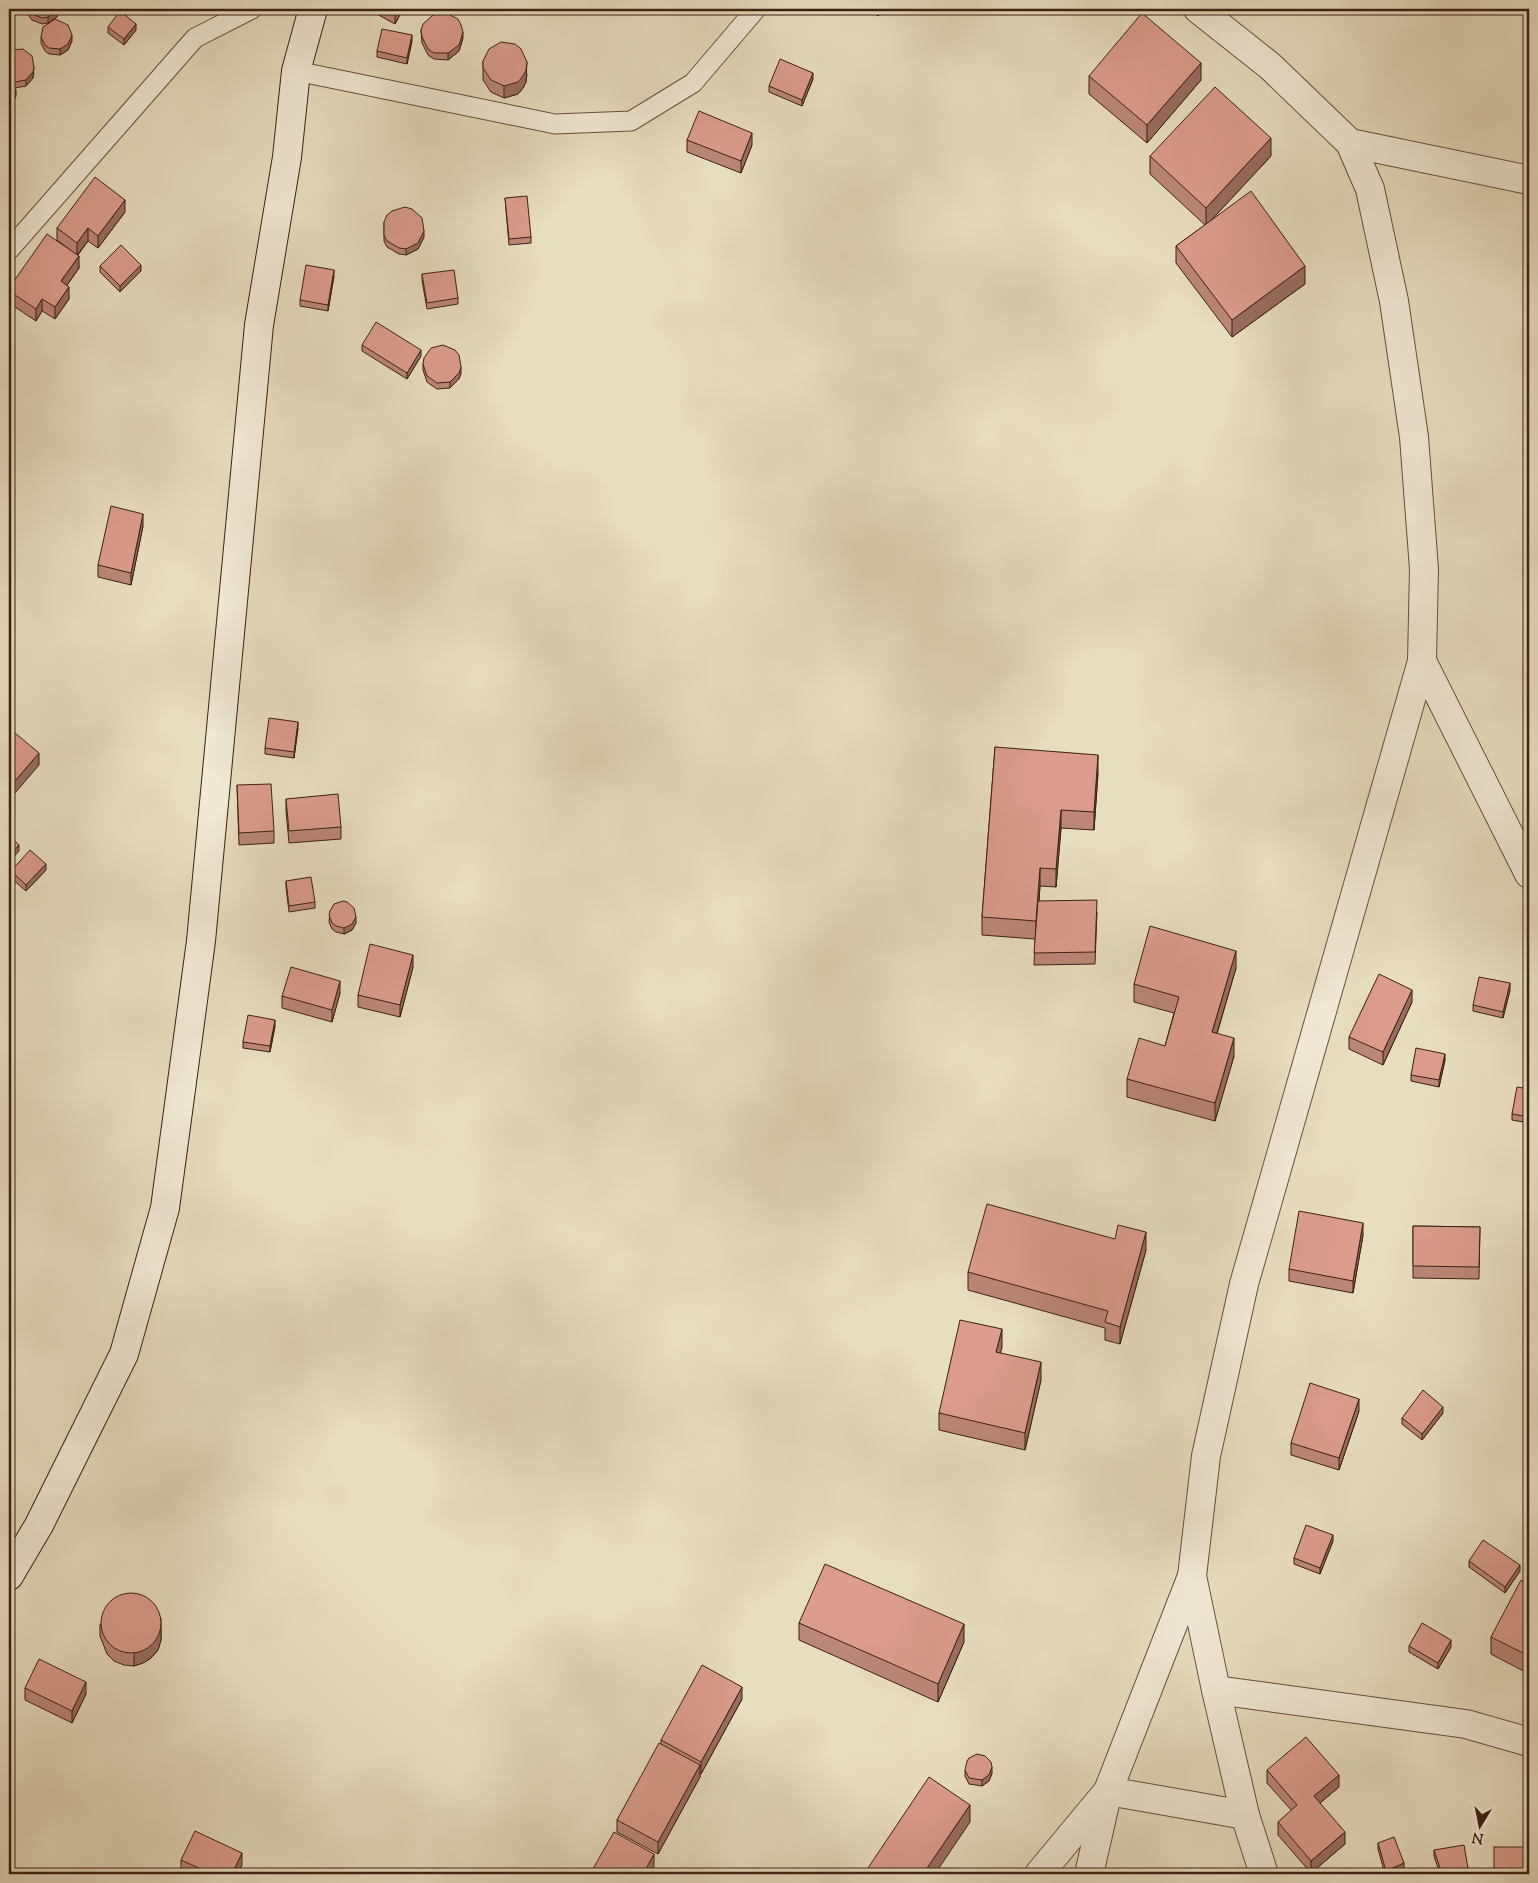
<svg xmlns="http://www.w3.org/2000/svg" width="1538" height="1883" viewBox="0 0 1538 1883" font-family="'Sorts Mill Goudy',serif">
<rect width="100%" height="100%" fill="#e7ddbf"/>
<filter id="stains"><feTurbulence type="fractalNoise" baseFrequency=".004" numOctaves="4"/><feColorMatrix values="0 0 0 0 .2 0 0 0 0 .09 0 0 0 0 .02 0 0 0 .5 -.17"/></filter>
<radialGradient id="worn" r=".72"><stop offset=".6" stop-color="#630" stop-opacity="0"/><stop offset="1" stop-color="#630" stop-opacity=".3"/></radialGradient>
<g fill="none" stroke-linecap="round" stroke-linejoin="round">
<defs>
<g id="lane">
<path d="M296 71 555 124 631 121 693 83 756 9"/>
<path d="M9 250 195 38 252 9"/>
</g>
<g id="street">
<path d="M1198 9 1270 66 1350 143 1370 189 1394 301 1414 437 1424 569 1422 661 1244 1284 1206 1456 1192 1576 1216 1690 1245 1815 1264 1874"/>
<path d="M1350 143 1529 180"/>
<path d="M1422 661 1529 874"/>
<path d="M1216 1690 1466 1724 1529 1742"/>
<path d="M1039 1874 1108 1791 1245 1815"/>
<path d="M1089 1874 1108 1791 1192 1576"/>
</g>
<path id="secondary" d="M9 1576 39 1525 124 1354 165 1208 201 941 259 325 287 157 296 71 313 9"/>
</defs>
<use href="#lane" stroke="#664f3e" stroke-width="21"/>
<use href="#street" stroke="#664f3e" stroke-width="30"/>
<use href="#secondary" stroke="#3b2013" stroke-width="30"/>
<use href="#lane" stroke="#efe9d5" stroke-width="19"/>
<use href="#street" stroke="#efe9d5" stroke-width="28"/>
<use href="#secondary" stroke="#efe9d5" stroke-width="28"/>
</g>
<g fill="#bc8678" stroke="#3b2013">
<path d="M25 9H60L57 17 48 23 42 24 32 20 25 11Z"/>
<path d="M373 9H403L395 24 373 12Z"/>
<path d="M868 9H883L878 16Z"/>
<path d="M108 27 136 30 124 45 108 33Z"/>
<path d="M421 30 463 38 459 51 448 60 434 59 428 55 422 43Z"/>
<path d="M41 37 72 41 68 50 60 55 49 54 45 51 41 43Z"/>
<path d="M412 41 407 64 377 57V51Z"/>
<path d="M9 52 34 73 33 78 26 86 15 88 10 86 9 85Z"/>
<path d="M483 61 527 74 526 82 523 88 518 94 504 98 491 92 483 80Z"/>
<path d="M1089 76 1201 80 1147 143 1089 94Z"/>
<path d="M813 79 802 106 769 92V86Z"/>
<path d="M687 140 752 145 741 173 687 152Z"/>
<path d="M1150 156H1271L1211 220 1305 284 1232 337 1176 263V246L1205 225 1150 174Z"/>
<path d="M505 198 531 237V243L509 245Z"/>
<path d="M125 212 98 248 88 241 78 255 79 268 67 285 69 299 55 319 42 311 36 321 9 303V288L69 249 57 240V228Z"/>
<path d="M384 222 424 237 418 249 406 255 399 254 387 247 384 241Z"/>
<path d="M100 266 141 271 120 292 100 272Z"/>
<path d="M422 274 458 298V304L427 309 422 280Z"/>
<path d="M334 276 328 311 300 306V300Z"/>
<path d="M362 345 421 356 407 379 362 351Z"/>
<path d="M423 364 461 373 459 379 450 388 437 389 427 382 423 370Z"/>
<path d="M143 526 131 585 98 577V565Z"/>
<path d="M298 728 294 758 265 754V748Z"/>
<path d="M995 747 1098 773 1094 830 1061 828 1056 887 1040 886 1039 901 1097 912 1095 964 1034 965 1035 939 982 935V917Z"/>
<path d="M237 785 274 831V843L239 845Z"/>
<path d="M286 799 341 827V839L289 843 286 811Z"/>
<path d="M46 870 26 891 11 878V871Z"/>
<path d="M286 881 315 902V908L289 912 286 887Z"/>
<path d="M330 911 356 923 352 930 344 934 336 932 332 929 329 922Z"/>
<path d="M413 967 400 1017 358 1007V995Z"/>
<path d="M1236 968 1217 1034 1234 1056 1215 1121 1127 1097V1079L1165 1046 1174 1013 1134 1002V984Z"/>
<path d="M1510 990 1503 1018 1473 1011V1005Z"/>
<path d="M340 993 332 1022 282 1008V996Z"/>
<path d="M1412 1002 1383 1065 1349 1049V1037Z"/>
<path d="M275 1026 270 1052 243 1048V1042Z"/>
<path d="M1445 1060 1439 1087 1411 1081V1075Z"/>
<path d="M1529 1089V1123L1512 1120V1114Z"/>
<path d="M1413 1226 1480 1227 1479 1279 1413 1278Z"/>
<path d="M1363 1235 1353 1293 1289 1281V1269Z"/>
<path d="M1146 1250 1120 1344 1105 1340V1328L968 1290V1272Z"/>
<path d="M1002 1347 1000 1353 1041 1380 1025 1450 939 1430V1413Z"/>
<path d="M1359 1411 1339 1470 1291 1455V1443Z"/>
<path d="M1443 1413 1422 1440 1402 1424V1418Z"/>
<path d="M1333 1541 1320 1574 1294 1564V1558Z"/>
<path d="M1469 1561 1520 1571 1505 1593 1469 1567Z"/>
<path d="M1529 1585V1674L1491 1654V1637Z"/>
<path d="M161 1618V1640L158 1650 151 1658 143 1663 134 1666 124 1665 114 1661 107 1654 100 1636V1624Z"/>
<path d="M799 1623 964 1642 938 1702 799 1640Z"/>
<path d="M1409 1646 1451 1647 1438 1669 1409 1652Z"/>
<path d="M25 1688 86 1694 72 1723 25 1700Z"/>
<path d="M742 1699 701 1774 700 1773V1777L658 1854 617 1832V1820L661 1745V1740Z"/>
<path d="M965 1770 992 1773 989 1781 982 1786 969 1784 965 1776Z"/>
<path d="M1267 1770 1339 1787 1320 1803 1345 1844 1311 1873 1278 1835V1822L1292 1811 1267 1783Z"/>
<path d="M1378 1843 1404 1869 1392 1874H1385L1378 1849Z"/>
<path d="M1434 1850 1469 1874H1440L1434 1856Z"/>
<path d="M181 1860 242 1865 237 1874H187L181 1872Z"/>
</g>
<g fill="#996d61" stroke="#3b2013">
<path d="M58 9H60L57 17 48 23V17Z"/>
<path d="M396 9H403L395 24V12Z"/>
<path d="M878 9H883L878 16Z"/>
<path d="M136 24V30L124 45V39Z"/>
<path d="M463 32V38L459 51 448 60V53Z"/>
<path d="M72 35V41L68 50 60 55V49Z"/>
<path d="M412 35V41L407 64V58Z"/>
<path d="M527 62 526 82 523 88 518 94 504 98V86Z"/>
<path d="M1201 63V80L1147 143V125Z"/>
<path d="M34 67 33 78 26 86V80Z"/>
<path d="M813 73V79L802 106V100Z"/>
<path d="M16 90V96L9 112V106Z"/>
<path d="M752 133V145L741 173V161Z"/>
<path d="M1271 138V156L1206 226V208Z"/>
<path d="M125 200V212L98 248V236Z"/>
<path d="M88 228V241L77 255V243Z"/>
<path d="M424 231V237L418 249 406 255V249Z"/>
<path d="M79 256V268L61 294V281Z"/>
<path d="M141 265V271L120 292V286Z"/>
<path d="M1305 266V284L1232 337V320Z"/>
<path d="M334 270V276L328 311V305Z"/>
<path d="M69 287V299L55 319V307Z"/>
<path d="M42 299V311L36 321V309Z"/>
<path d="M421 350V356L407 379V373Z"/>
<path d="M461 367V373L459 379 450 388V382Z"/>
<path d="M143 514V526L131 585V573Z"/>
<path d="M298 722V728L294 758V752Z"/>
<path d="M39 753V765L9 800V788Z"/>
<path d="M1098 755V773L1094 830V812Z"/>
<path d="M1061 810V828L1056 887V869Z"/>
<path d="M19 845V851L9 862V856Z"/>
<path d="M46 864V870L26 891V885Z"/>
<path d="M1040 868V886L1036 939V921Z"/>
<path d="M356 917V923L352 930 344 934V928Z"/>
<path d="M1236 951V968L1212 1050V1032Z"/>
<path d="M413 955V967L400 1017V1005Z"/>
<path d="M340 981V993L332 1022V1010Z"/>
<path d="M1510 983V990L1503 1018V1012Z"/>
<path d="M1412 990V1002L1383 1065V1052Z"/>
<path d="M275 1020V1026L270 1052V1046Z"/>
<path d="M1234 1038V1056L1215 1121V1103Z"/>
<path d="M1445 1054V1060L1439 1087V1080Z"/>
<path d="M1363 1223V1235L1353 1293V1281Z"/>
<path d="M1146 1232V1250L1120 1344V1327Z"/>
<path d="M10 1297V1309L9 1312V1300Z"/>
<path d="M1002 1329V1347L996 1370V1352Z"/>
<path d="M1041 1362V1380L1025 1450V1433Z"/>
<path d="M1359 1399V1411L1339 1470V1458Z"/>
<path d="M1443 1407V1413L1422 1440V1434Z"/>
<path d="M1333 1535V1541L1320 1574V1568Z"/>
<path d="M1520 1565V1571L1505 1593V1587Z"/>
<path d="M964 1624V1642L938 1702V1684Z"/>
<path d="M161 1628V1640L158 1650 151 1658 143 1663 134 1666V1654Z"/>
<path d="M1451 1640V1647L1438 1669V1663Z"/>
<path d="M86 1682V1694L72 1723V1711Z"/>
<path d="M742 1687V1699L701 1774V1762Z"/>
<path d="M700 1765V1777L658 1854V1842Z"/>
<path d="M992 1767V1773L989 1781 982 1786V1780Z"/>
<path d="M1339 1775V1787L1314 1808V1796Z"/>
<path d="M970 1805V1822L935 1874H923Z"/>
<path d="M1345 1832V1844L1311 1873V1861Z"/>
<path d="M242 1853V1865L237 1874H232Z"/>
<path d="M654 1854V1866L650 1874H643Z"/>
<path d="M1404 1863V1869L1392 1874H1386V1871Z"/>
</g>
<g fill="#db9c8b" stroke="#3b2013">
<path d="M28 9H58L57 11 48 17 42 18 32 14Z"/>
<path d="M390 9H396L395 12Z"/>
<path d="M120 11 136 24 124 39 108 27Z"/>
<path d="M446 13 458 19 461 25 463 32 459 45 448 53H434L428 49 422 37 421 30 423 24 433 15Z"/>
<path d="M1142 13 1201 63 1147 125 1089 76Z"/>
<path d="M55 19 68 25 72 35 68 44 60 49 49 48 45 45 41 37 43 27Z"/>
<path d="M382 29 412 35 407 58 377 51Z"/>
<path d="M501 42 515 44 521 49 527 62 526 70 523 76 518 82 504 86 491 80 483 68V61L489 49Z"/>
<path d="M23 49 32 56 34 67 33 72 26 80 15 82 10 80 9 79V52L11 50Z"/>
<path d="M780 59 813 73 802 100 769 86Z"/>
<path d="M9 87 16 90 9 106Z"/>
<path d="M1215 87 1271 138 1206 208 1150 156Z"/>
<path d="M699 111 752 133 741 161 687 140Z"/>
<path d="M95 177 125 200 98 236 88 228 77 243 57 228Z"/>
<path d="M1251 191 1305 266 1232 320 1176 246Z"/>
<path d="M527 196 531 237 509 239 505 198Z"/>
<path d="M405 207 412 209 422 218 424 231 418 243 406 249 399 248 387 241 384 235V222L387 215 392 211Z"/>
<path d="M47 234 79 256 61 281 69 287 55 307 42 299 36 309 9 291V288Z"/>
<path d="M121 245 141 265 120 286 100 266Z"/>
<path d="M306 265 334 270 328 305 300 300Z"/>
<path d="M454 270 458 298 427 303 422 274Z"/>
<path d="M376 322 421 350 407 373 362 345Z"/>
<path d="M443 345 455 350 459 355 461 367 459 373 450 382 437 383 427 376 423 364 424 358 431 348Z"/>
<path d="M111 506 143 514 131 573 98 565Z"/>
<path d="M269 718 298 722 294 752 265 748Z"/>
<path d="M9 728 39 753 9 788Z"/>
<path d="M995 747 1098 755 1094 812 1061 810 1056 869 1040 868 1036 921 982 917Z"/>
<path d="M271 784 274 831 239 833 237 785Z"/>
<path d="M338 794 341 827 289 831 286 799Z"/>
<path d="M9 835 19 845 9 856Z"/>
<path d="M30 850 46 864 26 885 11 871Z"/>
<path d="M311 877 315 902 289 906 286 881Z"/>
<path d="M1097 900 1095 952 1034 953 1038 901Z"/>
<path d="M343 901 347 902 354 908 356 917 352 924 344 928 336 926 332 923 329 915 330 911 334 904Z"/>
<path d="M1150 926 1236 951 1212 1032 1234 1038 1215 1103 1127 1079 1139 1038 1165 1046 1179 997 1134 984Z"/>
<path d="M370 944 413 955 400 1005 358 995Z"/>
<path d="M291 967 340 981 332 1010 282 996Z"/>
<path d="M1379 974 1412 990 1383 1052 1349 1037Z"/>
<path d="M1479 977 1510 983 1503 1012 1473 1005Z"/>
<path d="M248 1015 275 1020 270 1046 243 1042Z"/>
<path d="M1416 1048 1445 1054 1439 1080 1411 1075Z"/>
<path d="M1517 1087 1529 1089V1117L1512 1114Z"/>
<path d="M987 1204 1115 1239 1118 1225 1146 1232 1120 1327 1105 1322 1108 1311 968 1272Z"/>
<path d="M1299 1211 1363 1223 1353 1281 1289 1269Z"/>
<path d="M1413 1226 1480 1227 1479 1267 1413 1266Z"/>
<path d="M960 1320 1002 1329 996 1352 1041 1362 1025 1433 939 1413Z"/>
<path d="M1310 1383 1359 1399 1339 1458 1291 1443Z"/>
<path d="M1423 1390 1443 1407 1422 1434 1402 1418Z"/>
<path d="M1306 1525 1333 1535 1320 1568 1294 1558Z"/>
<path d="M1483 1540 1520 1565 1505 1587 1469 1561Z"/>
<path d="M825 1564 964 1624 938 1684 799 1623Z"/>
<path d="M1521 1580 1529 1585V1656L1491 1637Z"/>
<circle cx="131" cy="1623" r="30"/>
<path d="M1422 1623 1451 1640 1438 1663 1409 1646Z"/>
<path d="M39 1659 86 1682 72 1711 25 1688Z"/>
<path d="M702 1665 742 1687 701 1762 661 1740Z"/>
<path d="M1306 1737 1339 1775 1314 1796 1345 1832 1311 1861 1278 1822 1297 1805 1267 1770Z"/>
<path d="M659 1743 700 1765 658 1842 617 1820Z"/>
<path d="M977 1754 985 1756 991 1762 992 1767 989 1775 982 1780 969 1778 965 1770 967 1761 969 1758Z"/>
<path d="M929 1777 970 1805 923 1874H864Z"/>
<path d="M195 1831 242 1853 232 1874H212L181 1860Z"/>
<path d="M614 1832 654 1854 643 1874H590Z"/>
<path d="M1394 1837 1404 1863 1386 1871 1378 1843Z"/>
<path d="M1464 1845 1469 1874H1442L1434 1850Z"/>
<rect x="1494" y="1847" width="32" height="27"/>
</g>
<rect width="1538" height="1883" fill="none" stroke="#e7ddbf" stroke-width="30"/>
<rect x="10" y="10" width="1518" height="1863" fill="none" stroke="#3b2013" stroke-width="2.5"/>
<rect x="15" y="15" width="1508" height="1853" fill="none" stroke="#3b2013"/>
<g transform="translate(1480 1826) rotate(190)" stroke="#efe9d5" stroke-width="4" paint-order="stroke">
<path d="M0-4L9 19L0 12L-9 19Z" fill="#3b2013"/>
<text y="-8" font-size="14" font-weight="bold" text-anchor="middle" fill="#3b2013">N</text>
</g>
<rect width="100%" height="100%" filter="url(#stains)"/>
<rect width="100%" height="100%" fill="url(#worn)"/>
</svg>
